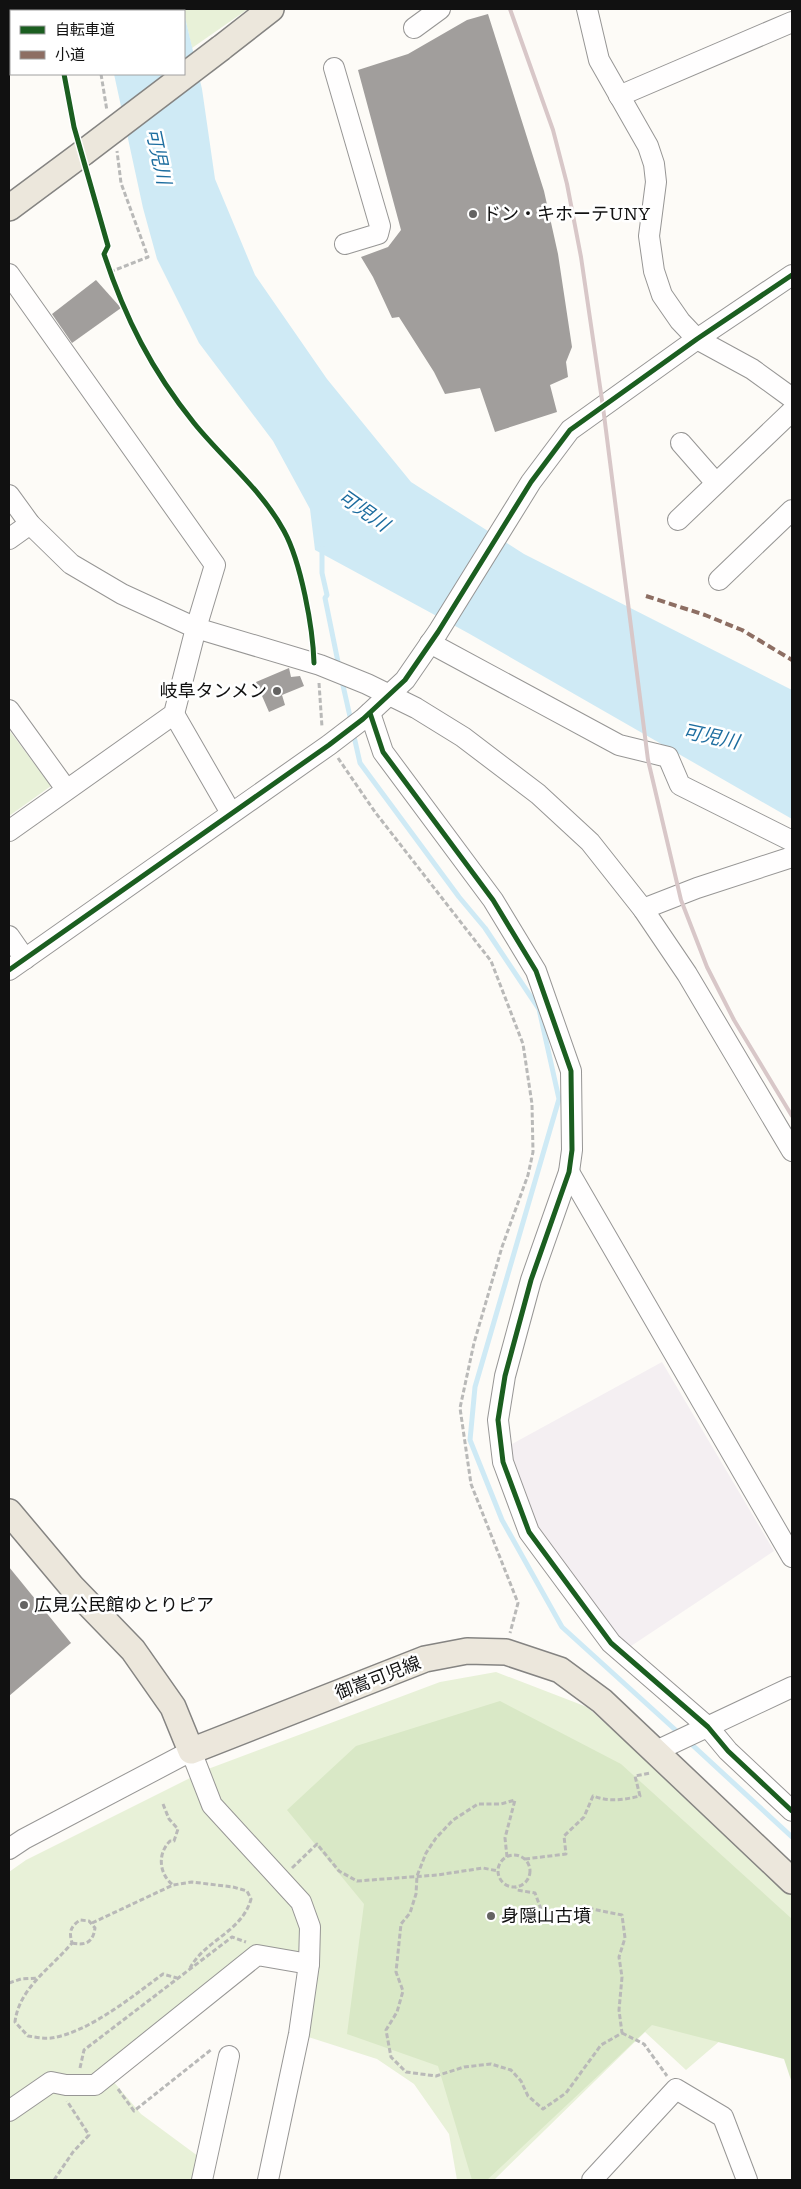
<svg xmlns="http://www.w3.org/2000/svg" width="801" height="2189" viewBox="0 0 801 2189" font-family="'Roboto Serif','Noto Sans JP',serif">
<rect width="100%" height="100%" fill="#fdfbf7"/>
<path fill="#f4eff2" d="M662 1362 774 1551 628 1648 543 1542 509 1457 512 1444Z"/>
<g fill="#e8f1d8">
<path d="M183 9H248L192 48Z"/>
<path d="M9 730 51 786 9 816Z"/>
<path d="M496 1672 587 1707 681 1791 792 1894V1979L686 2070 645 2032 494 2180H457L449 2134 414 2084 377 2059 299 2034 309 1965 257 1955 107 2074 141 2114 206 2162 202 2180H9V1872L26 1860 208 1769 440 1682Z"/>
</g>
<path fill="#d9e8c6" d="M500 1701 621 1764 792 1919V2083L784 2059 652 2025 487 2180H472L438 2066 347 2034 364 1904 287 1810 356 1746Z"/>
<path fill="#cfeaf5" d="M105 9H183L202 89 215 179 255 275 327 379 411 482 524 554 792 690V819L468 633 315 550 310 509 273 441 199 343 157 259 143 208 114 74H184V11H105Z"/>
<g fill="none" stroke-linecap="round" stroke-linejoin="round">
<g stroke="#cfeaf5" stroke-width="5">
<path d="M322 548V573L327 595 325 598 339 667"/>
<path d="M342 681 351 721"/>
<path d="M353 732 360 763 459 897 485 928 539 1009 559 1099 475 1387 470 1440 502 1520 562 1627 681 1735"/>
<path d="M688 1741 792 1837"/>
</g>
</g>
<g fill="#a19e9c">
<path d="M488 14 544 191 558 254 572 347 566 362 568 377 550 385 557 412 495 432 480 388 445 394 434 372 399 317 392 318 373 277 361 257 388 247 401 230 358 70 408 54 467 20Z"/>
<path d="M96 280 121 308 72 343 52 314Z"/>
<path d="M289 668 291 677 300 676 304 686 282 695 285 705 269 712 256 682Z"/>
<path d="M9 1567 71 1643 9 1696Z"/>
</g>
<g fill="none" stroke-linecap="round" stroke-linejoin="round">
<defs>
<g id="minor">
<path d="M587 9 599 60 648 146 654 164 656 182 649 236 654 271 662 295 680 321 697 339 752 369 792 398"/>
<path d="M414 28 440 9"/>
<path d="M334 68 380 226 378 234 345 244"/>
<path d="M619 96 792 22"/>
<path d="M9 274 215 565 196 628 174 714 9 831"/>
<path d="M681 443 716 483"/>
<path d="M9 495 30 524 71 564 122 594 196 628 320 665 367 684 416 708 463 737 538 794 590 842 643 909 687 974 792 1151"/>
<path d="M678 520 792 411"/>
<path d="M9 539 30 524"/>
<path d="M719 580 792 510"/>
<path d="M430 643 619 745 668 757 680 785 792 841"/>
<path d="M9 710 66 789"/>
<path d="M370 713 383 752 493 900 536 971 571 1071 572 1150 569 1172 531 1280 505 1376 498 1420 503 1462 529 1532 611 1643 708 1727 728 1751 792 1811"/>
<path d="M174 714 231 813"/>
<path d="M643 909 697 888 792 857"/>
<path d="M9 936 25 959"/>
<path d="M9 970 329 745 363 719 405 680 438 632 531 482 570 430 697 339 792 275"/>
<path d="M569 1172 792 1557"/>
<path d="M654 1752 792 1687"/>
<path d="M9 1849 24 1839 191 1751 212 1805 301 1902 310 1927 309 1964 299 2034 268 2180"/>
<path d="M9 2111 51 2082 66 2085H95L257 1955 309 1964"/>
<path d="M202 2180 229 2056"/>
<path d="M592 2180 676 2089 723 2117 747 2180"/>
</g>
<g id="major">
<path d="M221 48 271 9"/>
<path d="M9 208 83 153"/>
<path d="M9 1512 72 1587 133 1650 173 1707 191 1751 425 1659 467 1651 506 1652 560 1670 602 1701 792 1881"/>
</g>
</defs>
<use href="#minor" stroke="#979695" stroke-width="22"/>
<use href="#major" stroke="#858482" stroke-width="28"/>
<g stroke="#b9b9b8" stroke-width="3" stroke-dasharray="5 2.5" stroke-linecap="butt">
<path d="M101 74 107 111"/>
<path d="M110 272 148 257 121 183 117 151"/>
<path d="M319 683 322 727"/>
<path d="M338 758 375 812 491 961 523 1044 532 1104 533 1152 528 1175 502 1247 474 1343 460 1408 471 1484 518 1603 510 1633"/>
<path d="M163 1804 169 1819 178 1829 174 1841H170C157 1854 159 1874 173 1885"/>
<circle cx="514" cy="1871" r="16"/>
<path d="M507 1857 505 1838 515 1800 501 1804H478L453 1820 436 1838 426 1853 417 1876 416 1894 410 1913 401 1924 396 1972 403 1991 397 2012 386 2030 391 2057 406 2072 436 2076 464 2067 491 2064 511 2070 521 2081 528 2096 543 2109 566 2093 601 2045 622 2033 619 2010 622 1977 619 1957 625 1938 622 1915 587 1908 559 1912 541 1909 535 1893 517 1890 516 1888"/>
<path d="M525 1859 566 1854 564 1836 584 1817 593 1796C609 1802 623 1800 640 1796L635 1776 650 1773"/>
<path d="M292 1868 317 1844 339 1871 357 1881 437 1875 483 1868 498 1871"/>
<path d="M92 1923 173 1885 192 1882 233 1887 247 1891 251 1899C242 1932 205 1940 190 1968"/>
<path d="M72 1943C86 1946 93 1942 95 1928L89 1921 80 1920C70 1927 69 1932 72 1943 51 1968 19 1988 15 2022L28 2036C35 2037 44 2039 51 2038 88 2033 133 1996 163 1974L177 1978"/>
<path d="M9 1983 21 1979 38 1978"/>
<path d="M622 2033 644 2044 667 2076"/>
<path d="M80 2068 84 2050 232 1937 246 1942"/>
<path d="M118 2089 134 2111 212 2049"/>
<path d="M54 2180 73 2152 89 2135 67 2101"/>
</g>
<use href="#minor" stroke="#fffefe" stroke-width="20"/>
<use href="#major" stroke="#ece7dc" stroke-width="25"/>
<path stroke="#d8c7c8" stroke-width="4" d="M510 9 553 130 567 184 581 257 603 407 648 760 681 900 707 967 734 1020 792 1116"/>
<defs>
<path id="major-bridge" d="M83 153 221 48"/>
</defs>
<use href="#major-bridge" stroke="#858482" stroke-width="28" stroke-linecap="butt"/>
<use href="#major-bridge" stroke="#ece7dc" stroke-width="25"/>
<path stroke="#8d6e63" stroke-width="4" stroke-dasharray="8 4" stroke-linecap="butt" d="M646 596 705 615 742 630 792 660"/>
<defs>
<g id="cycleway">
<path d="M64 74 74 127 108 246 104 254C125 318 152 371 194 423 223 459 262 490 284 531 301 562 313 628 314 663"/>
<path d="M370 713 383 752 493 900 536 971 571 1071 572 1150 569 1172 531 1280 505 1376 498 1420 503 1462 529 1532 611 1643 708 1727 728 1751 792 1811"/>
<path d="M9 970 329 745 363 719 405 680 438 632 531 482 570 430 697 339 792 275"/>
</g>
</defs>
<use href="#cycleway" stroke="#fff" stroke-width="8"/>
<use href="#cycleway" stroke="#1b5e20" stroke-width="5"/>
</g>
<g fill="#646362" stroke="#fff" stroke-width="2">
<circle cx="473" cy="214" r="5"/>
<circle cx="277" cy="691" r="5"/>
<circle cx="24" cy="1605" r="5"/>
<circle cx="491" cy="1916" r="5"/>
</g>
<g text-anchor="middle" stroke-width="5" stroke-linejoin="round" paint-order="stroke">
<g font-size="18" fill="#111" stroke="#fff" text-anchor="start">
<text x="483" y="220">ドン・キホーテUNY</text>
<text x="267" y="697" text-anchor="end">岐阜タンメン</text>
<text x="34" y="1611">広見公民館ゆとりピア</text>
<text x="501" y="1922">身隠山古墳</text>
</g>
<g font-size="18" fill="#111" stroke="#fff">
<text transform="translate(378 1678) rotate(-21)" y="6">御嵩可児線</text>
</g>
<g font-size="19" font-style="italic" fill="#1d6d9f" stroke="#fff">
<text transform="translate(159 156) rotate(78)" y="7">可児川</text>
<text transform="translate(364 510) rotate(35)" y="7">可児川</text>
<text transform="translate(711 736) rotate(12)" y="7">可児川</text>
</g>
</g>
<rect width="801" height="2189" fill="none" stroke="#111111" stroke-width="20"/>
<rect x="10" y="10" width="175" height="65" fill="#ffffff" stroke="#a0a0a0"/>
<rect x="20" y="26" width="25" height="8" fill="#1b5e20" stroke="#a0a0a0"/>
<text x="55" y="35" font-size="15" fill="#111111">自転車道</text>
<rect x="20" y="51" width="25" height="8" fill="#8d6e63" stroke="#a0a0a0"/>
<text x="55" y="60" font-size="15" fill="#111111">小道</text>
</svg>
